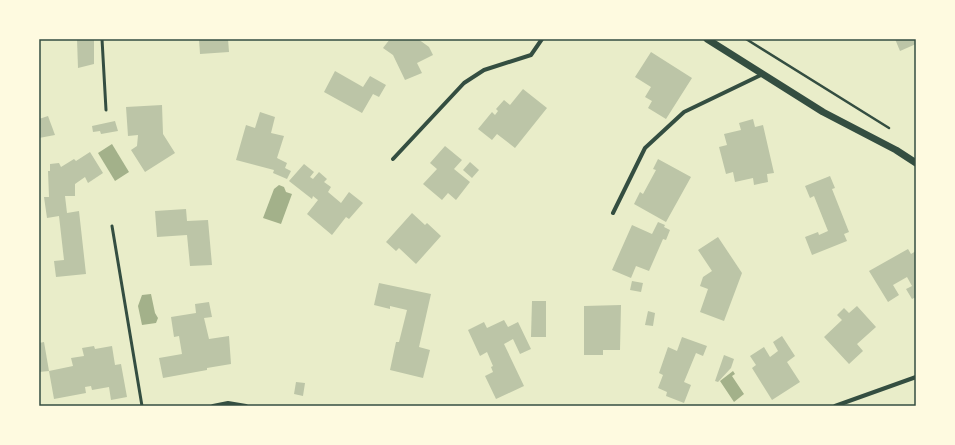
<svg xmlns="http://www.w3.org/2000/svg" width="955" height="445" viewBox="0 0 955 445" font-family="'IBM Plex Serif',serif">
<rect width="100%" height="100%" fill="#e9edc9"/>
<g fill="#a3b18a">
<path d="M112 144 129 172 115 181 98 153Z"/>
<path d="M279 185 284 187 286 192 292 194 281 224 263 218 274 189Z"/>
<path d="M151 294 155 313 158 318 156 323 142 325 138 306 142 295Z"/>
<path d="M733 371 735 374 732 376 744 394 734 402 720 381Z"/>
</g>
<g fill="#bcc5a7">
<path d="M77 39H94V64L78 68Z"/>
<path d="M199 39H228L229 52 200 54Z"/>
<path d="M390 39H418L429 47 433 55 417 63 422 73 405 80 393 55 383 48Z"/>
<path d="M895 39H916V44L900 51Z"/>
<path d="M651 52 692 78 666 119 648 108 652 101 645 97 651 87 635 77Z"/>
<path d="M335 71 363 87 370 76 386 85 379 97 373 94 362 113 324 92Z"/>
<path d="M523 89 547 108 515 148 497 134 492 140 478 129 492 112 495 115 498 111 496 109 504 100 510 105Z"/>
<path d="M162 105 163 134 175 153 145 172 131 150 137 146 138 135 128 136 126 107Z"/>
<path d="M260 112 275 117 271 133 284 136 277 158 287 163 285 168 291 171 287 179 273 173 274 170 236 160 246 125 255 128Z"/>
<path d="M48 116 55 135 39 138V119Z"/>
<path d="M753 119 755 127 763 125 774 173 767 174 768 182 754 185 753 178 735 182 733 172 726 174 719 147 727 145 724 134 741 130 739 123Z"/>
<path d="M115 121 118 131 101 134 100 131 93 132 92 126Z"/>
<path d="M445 146 462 160 454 169 470 182 456 200 448 193 442 200 423 184 437 169 430 163Z"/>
<path d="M90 152 103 173 88 183 85 177 75 184V196H65L67 213 79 211 86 274 56 277 54 261 64 260 59 216 47 218 44 197H49L48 171H50V164L59 163 61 167 74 159 76 161Z"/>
<path d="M658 159 691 177 666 222 634 204 640 192 643 194 656 170 653 169Z"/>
<path d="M470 162 479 170 472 178 463 170Z"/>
<path d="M304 164 314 172 310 177 313 179 319 172 327 179 324 182 331 187 328 192 341 203 349 192 363 203 349 219 346 217 332 235 307 214 318 200 313 196 312 199 289 181Z"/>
<path d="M830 176 835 188 832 189 849 232 844 234 847 241 812 255 805 237 818 232 819 235 828 231 814 196 810 198 805 186Z"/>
<path d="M186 209 187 221 208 220 212 265 190 266 187 235 157 237 155 211Z"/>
<path d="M412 213 425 225 427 223 441 236 416 264 399 248 396 251 386 242Z"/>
<path d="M658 222 665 225 664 227 670 230 666 240 663 239 649 271 636 266 631 278 612 270 632 225 652 234Z"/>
<path d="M718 237 742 273 724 321 700 312 708 289 700 286 703 277 712 271 698 250Z"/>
<path d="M908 249 911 254 916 251V297L912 299 906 289 912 286 907 277 893 285 899 295 888 302 869 271Z"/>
<path d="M632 281 643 283 641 292 630 290Z"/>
<path d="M379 283 431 294 419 347 430 350 423 378 390 370 396 342H399L407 310 390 306V309L374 305Z"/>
<path d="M532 301H546V337H531Z"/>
<path d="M209 302 212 317 204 318 209 339 229 336 231 364 207 368V370L163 378 159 358 182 354 179 336 174 337 171 317 196 313 195 304Z"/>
<path d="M621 305 620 350H603V355H584V306Z"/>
<path d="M857 306 876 327 857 344 863 351 849 364 824 337 842 320 837 315 844 308 849 313Z"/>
<path d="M648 311 655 313 653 326 645 325Z"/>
<path d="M504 320 508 327 518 322 531 349 520 354 513 339 504 344 524 386 496 399 485 376 493 372 491 367 493 366 487 352 480 356 468 330 484 322 487 328Z"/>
<path d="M782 336 795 356 787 362 800 382 772 400 752 368 756 365 750 356 764 347 770 357 778 351 773 342Z"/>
<path d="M682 337 707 346 703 356 696 353 684 382 691 385 684 403 666 396 667 392 658 388 663 375 659 373 668 347 677 351Z"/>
<path d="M44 342 49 371 39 372V343Z"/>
<path d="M94 346 95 349 112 346 115 365 121 364 127 397 111 400 109 387 92 390 91 386 85 387 86 393 54 399 49 371 73 366 71 358 84 356 82 348Z"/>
<path d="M724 355 734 359 731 368 718 382 715 381Z"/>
<path d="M296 382 305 383 303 396 294 394Z"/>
</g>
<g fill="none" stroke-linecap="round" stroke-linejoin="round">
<path stroke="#344e41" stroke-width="2.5" d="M746 39 889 128"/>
<g stroke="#344e41" stroke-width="3">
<path d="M102 39 106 110"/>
<path d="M112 226 142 406"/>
</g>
<g stroke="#344e41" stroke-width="4">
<path d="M393 159 464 83 484 70 531 55 542 39"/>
<path d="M613 213 645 148 684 112 763 74"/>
<path d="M213 406 228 403 246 406"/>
<path d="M835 406 916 377"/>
</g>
<path stroke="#344e41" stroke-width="7" d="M707 39 823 112 896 150 916 163"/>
</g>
<rect width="955" height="445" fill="none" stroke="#fefae0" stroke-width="80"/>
<rect x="40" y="40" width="875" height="365" fill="none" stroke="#344e41" stroke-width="1.5"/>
</svg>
